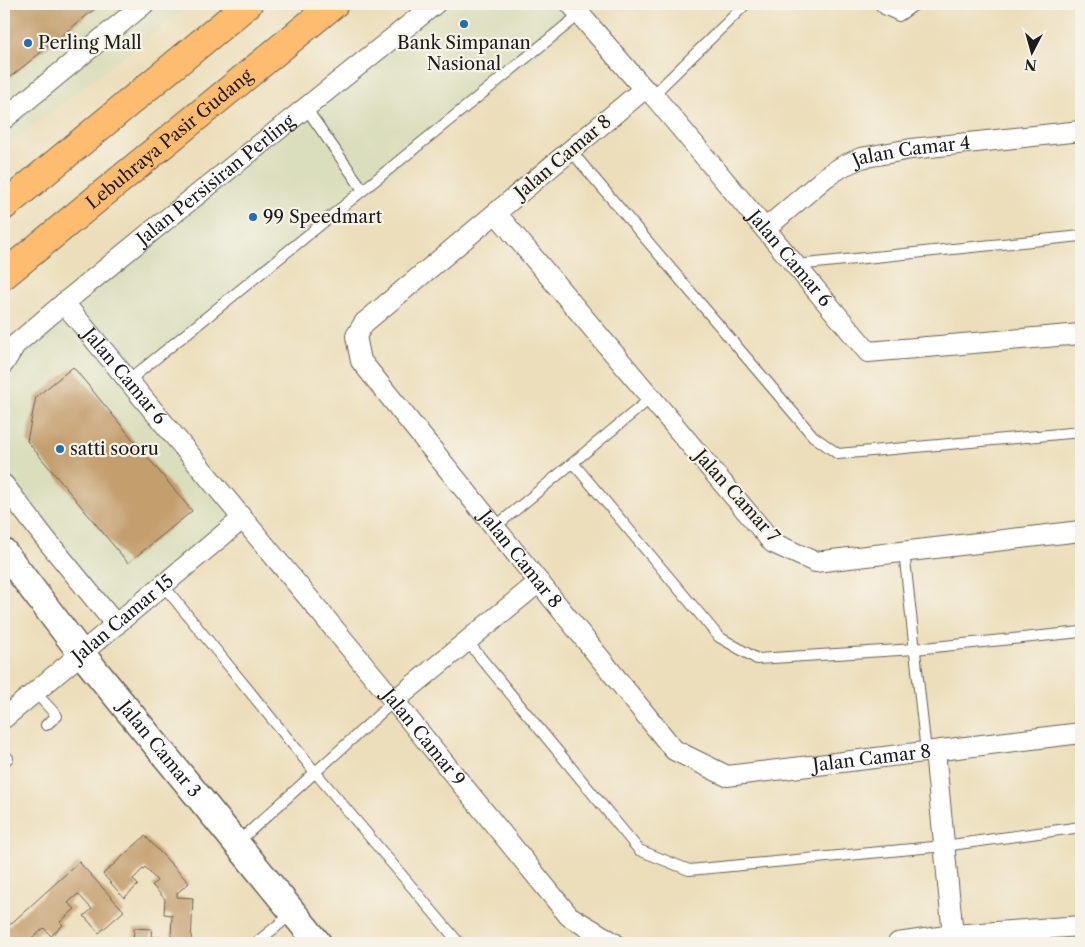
<svg xmlns="http://www.w3.org/2000/svg" width="1085" height="947" viewBox="0 0 1085 947" font-family="'Libre Caslon Text',serif">
<rect width="100%" height="100%" fill="#f7f3e8"/>
<filter id="ink" filterUnits="userSpaceOnUse"><feTurbulence type="fractalNoise" baseFrequency=".02" numOctaves="2"/><feDisplacementMap in="SourceGraphic" scale="10" xChannelSelector="R" yChannelSelector="G"/><feConvolveMatrix kernelMatrix="1 2 1 2 8 2 1 2 1" color-interpolation-filters="sRGB"/></filter>
<filter id="wash" filterUnits="userSpaceOnUse"><feTurbulence type="fractalNoise" baseFrequency=".0096" numOctaves="4" result="noise"/><feDisplacementMap in="SourceGraphic" scale="20" xChannelSelector="R" yChannelSelector="G"/><feGaussianBlur stdDeviation="1.12" result="paint"/><feColorMatrix in="noise" values="0 0 0 0 0 0 0 0 0 0 0 0 0 0 0 0 0 1.4 0 .05"/><feComposite in="paint" operator="in"/></filter>
<g filter="url(#wash)">
<rect width="100%" height="100%" fill="#ecdeba"/>
<g fill="#dbdebd">
<path d="M4 4H192L4 148Z"/>
<path d="M423 4H561L576 23 126 389 231 518 105 623 4 496V349Z"/>
</g>
<g id="blocks">
<g fill="#c49f6e">
<path d="M4 4H101L4 82Z"/>
<path d="M73 367 192 511 128 563 27 441 36 397Z"/>
<path d="M145 836 189 883 177 893V897L193 898 191 943H133L134 928 152 929 151 937 171 938 172 915 164 914 165 899 152 885 157 881 145 867 133 879 138 885 124 898 103 874Z"/>
<path d="M79 862 124 911 99 933 84 916 92 909 78 894 68 903 75 909 60 922 63 925 51 936 44 928 27 943H4V930Z"/>
</g>
</g>
</g>
<g filter="url(#ink)">
<use href="#blocks" fill-opacity="0" stroke="#656053" stroke-width="1"/>
<g fill="none" stroke-linecap="round" stroke-linejoin="round">
<defs>
<g id="service">
<path d="M879 4 884 9 899 16 916 4"/>
<path d="M653 95 746 4"/>
<path d="M306 108 363 190"/>
<path d="M571 151 813 436 838 454 1081 432"/>
<path d="M796 265 1081 236"/>
<path d="M128 381 580 14"/>
<path d="M573 463 719 637 757 659 915 649 1081 632"/>
<path d="M495 527 651 398"/>
<path d="M904 551 926 752"/>
<path d="M163 585 315 772 459 943"/>
<path d="M467 641 639 850 689 870 944 846 1081 827"/>
<path d="M35 692 57 716 46 725"/>
<path d="M4 762 8 758"/>
<path d="M237 843 394 701"/>
<path d="M256 943 293 913"/>
</g>
<g id="minor">
<path id="s1" d="M571 4 644 89 653 95 868 352 1081 334"/>
<path id="s2" d="M644 89 364 323 356 336 361 361 674 750 727 776 1081 733"/>
<path d="M4 119 144 4"/>
<path d="M496 213 773 543 815 562 1081 531"/>
<path id="s3" d="M765 229 826 177 843 166 861 158 911 149 1081 131"/>
<path id="s4" d="M64 303 394 701 569 916 614 943"/>
<path id="s5" d="M4 363 15 345 64 303 152 231 435 4"/>
<path d="M4 485 44 537 116 625"/>
<path d="M394 701 539 582"/>
<path id="s6" d="M4 718 242 519"/>
<path d="M935 751 953 935"/>
<path d="M898 943 953 935 1081 926"/>
</g>
<g id="tertiary">
<path id="s7" d="M4 552 81 653 318 943"/>
</g>
<g id="trunk">
<path d="M4 206 248 4"/>
<path id="s8" d="M4 275 334 4"/>
</g>
</defs>
<use href="#service" stroke="#656053" stroke-width="12"/>
<use href="#minor" stroke="#656053" stroke-width="22"/>
<use href="#tertiary" stroke="#656053" stroke-width="29"/>
<use href="#trunk" stroke="#656053" stroke-width="30"/>
<use href="#service" stroke="#fff" stroke-width="10"/>
<use href="#minor" stroke="#fff" stroke-width="20"/>
<use href="#tertiary" stroke="#fff" stroke-width="26"/>
<use href="#trunk" stroke="#fdbc70" stroke-width="28"/>
</g>
</g>
<g fill="#1f6fb2" stroke="#f7f3e8" stroke-width="2">
<circle cx="464" cy="24" r="5"/>
<circle cx="28" cy="43" r="5"/>
<circle cx="253" cy="217" r="5"/>
<circle cx="60" cy="449" r="5"/>
</g>
<g text-anchor="middle" stroke-width="4.5" stroke-linejoin="round" paint-order="stroke">
<g font-size="18" fill="#1c1c1c" stroke="#f7f3e8" text-anchor="start">
<text x="38" y="49">Perling Mall</text>
<text x="464" y="49" text-anchor="middle">Bank Simpanan<tspan x="464" dy="21">Nasional</tspan></text>
<text x="263" y="223">99 Speedmart</text>
<text x="70" y="455">satti sooru</text>
</g>
<g font-size="18" fill="#1c1c1c" stroke="#f7f3e8">
<text dy="6" stroke="none"><textPath href="#s8" startOffset="214">Lebuhraya Pasir Gudang</textPath></text>
<text dy="6" stroke="none"><textPath href="#s3" startOffset="171">Jalan Camar 4</textPath></text>
<text transform="translate(563 157) rotate(-40)" y="6">Jalan Camar 8</text>
<text dy="6" stroke="none"><textPath href="#s5" startOffset="281">Jalan Persisiran Perling</textPath></text>
<text dy="6" stroke="none"><textPath href="#s1" startOffset="336">Jalan Camar 6</textPath></text>
<text dy="6" stroke="none"><textPath href="#s4" startOffset="95">Jalan Camar 6</textPath></text>
<text transform="translate(737 496) rotate(48)" y="6">Jalan Camar 7</text>
<text dy="6" stroke="none"><textPath href="#s2" startOffset="660">Jalan Camar 8</textPath></text>
<text dy="6" stroke="none"><textPath href="#s6" startOffset="155">Jalan Camar 15</textPath></text>
<text dy="6" stroke="none"><textPath href="#s4" startOffset="564">Jalan Camar 9</textPath></text>
<text dy="6" stroke="none"><textPath href="#s7" startOffset="251">Jalan Camar 3</textPath></text>
<text dy="6" stroke="none"><textPath href="#s2" startOffset="1110">Jalan Camar 8</textPath></text>
</g>
</g>
<rect width="1085" height="947" fill="none" stroke="#f7f3e8" stroke-width="20"/>
<g transform="translate(1032 52) rotate(186)" stroke="#f7f3e8" stroke-width="4" paint-order="stroke">
<path d="M0-4L9 19L0 12L-9 19Z" fill="#1c1c1c"/>
<text y="-8" font-size="14" font-weight="bold" text-anchor="middle" fill="#1c1c1c">N</text>
</g>
</svg>
